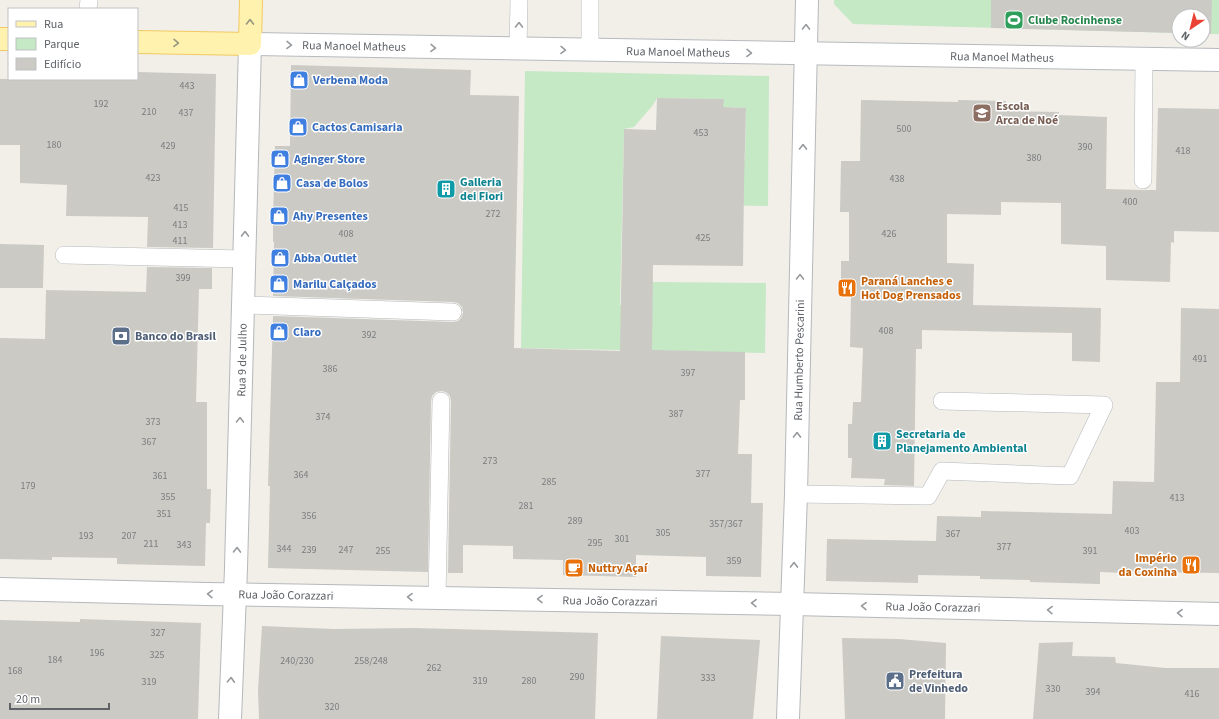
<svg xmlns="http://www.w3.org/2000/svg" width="1219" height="719" viewBox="0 0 1219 719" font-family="'Source Sans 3',sans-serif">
<rect width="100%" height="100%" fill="#f1efe8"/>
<g fill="#c5e8c5">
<path d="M834 0H1219V34H1203V16H1179V33L853 24 834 4Z"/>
<path d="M525 71 769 76 768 206 673 204 745 160 746 108 723 107V99L657 98 653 105 634 127 624 129 620 305 652 306V282L766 283 765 353 521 348Z"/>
</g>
<g fill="#cccac5">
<path d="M991 0H1212L1211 34H1203V16H1179V33L991 28Z"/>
<path d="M291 65 471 70 470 95 519 96 514 348 620 351 624 129 656 130 657 98 724 99 723 107 746 108 744 185 743 266 653 265 652 350 745 352V400H740L738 454H752L751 503H763L761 577 706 576V557L636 555V577L563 575V560L513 559V546L463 545V573H448L451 401 450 396 446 392 442 391 436 392 432 396 431 401 428 572 268 568 270 486H268L273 316 453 322 458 321 461 318 463 313 462 307 458 303 453 302 273 296 274 242H273V220L275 146H290Z"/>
<path d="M137 72 216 74 213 248 147 247 148 217 66 216 67 185 20 183V145H0V79H137Z"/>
<path d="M861 100 958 102V100L1006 101V111L1059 112V115L1107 117 1106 189 1143 190H1156L1158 108 1219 109V232L1174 231V243L1171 242 1170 282 1106 280V246L1061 244V203L1001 202V215L947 214V263L974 264 973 305 1101 308 1100 362 1072 361V333L922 330V349H916L914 486 884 485 885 479 851 478 852 458H848V424H852L853 402H861L863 348 850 347 851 296H841V261H849V212H840L841 161H860Z"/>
<path d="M0 244 44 245 43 288H0Z"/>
<path d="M147 267 212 268V289H199L196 402H207V489H211L210 523H206L205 566 117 564V558L52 557V560L0 559V338L45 339 46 290 146 292Z"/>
<path d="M1181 308 1219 309V573L1152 572V574L1100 572V584L1030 582V580L980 579V576L918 575V583L826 581 827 539 936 541 937 516 981 517V511L1112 514 1113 481 1154 482 1156 382H1180Z"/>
<path d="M80 619 201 623 198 719H0V620L80 622Z"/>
<path d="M262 626 333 629 414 628 598 633 595 719H259L258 690Z"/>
<path d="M661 636 760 640 753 719H657Z"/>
<path d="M842 638 899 639 946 643 945 719H845Z"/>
<path d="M1073 642 1072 656 1115 657 1116 663 1165 668H1219V719H1033L1039 643Z"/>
</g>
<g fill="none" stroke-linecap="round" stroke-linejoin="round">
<defs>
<g id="service">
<path d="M88 9 89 0"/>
<path d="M518 49 519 0"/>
<path d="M590 50V0"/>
<path d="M1143 180 1144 59"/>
<path d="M64 255 244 259"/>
<path d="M243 305 453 312"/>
<path d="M796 494 928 496 942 471 1070 476 1104 405 942 401"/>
<path d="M437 598 441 401"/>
</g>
<path id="minor" d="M0 589 206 594 793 604 1219 614"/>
<g id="tertiary">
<path d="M230 719 236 568 250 44"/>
<path d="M788 719 796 494 807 0"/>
</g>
<path id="secondary" d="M250 44 1219 60"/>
<g id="primary">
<path d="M0 39H9"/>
<path d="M137 42 250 44 251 0"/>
</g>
</defs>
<use href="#service" stroke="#b5b8bc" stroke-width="18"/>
<use href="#minor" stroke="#b5b8bc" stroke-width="24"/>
<use href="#tertiary" stroke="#b5b8bc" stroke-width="24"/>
<use href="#secondary" stroke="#b6babf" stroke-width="24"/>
<use href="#primary" stroke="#f2c960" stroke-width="24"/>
<use href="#service" stroke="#fff" stroke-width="17"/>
<use href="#minor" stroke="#fff" stroke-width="22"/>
<use href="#tertiary" stroke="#fff" stroke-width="22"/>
<use href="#secondary" stroke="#fff" stroke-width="22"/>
<use href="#primary" stroke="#fff2af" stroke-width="22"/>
</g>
<defs><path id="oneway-chevron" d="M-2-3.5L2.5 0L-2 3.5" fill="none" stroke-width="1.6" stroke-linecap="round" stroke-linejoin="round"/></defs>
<g stroke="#979581">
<use href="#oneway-chevron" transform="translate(250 22) rotate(-89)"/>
<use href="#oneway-chevron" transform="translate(176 43) rotate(1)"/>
</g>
<g stroke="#979a9d">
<use href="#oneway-chevron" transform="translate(519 25) rotate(-89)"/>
<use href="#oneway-chevron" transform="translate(806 27) rotate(-89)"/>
<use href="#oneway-chevron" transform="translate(289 45) rotate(1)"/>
<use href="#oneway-chevron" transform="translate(433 48) rotate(1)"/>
<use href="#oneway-chevron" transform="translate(563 50) rotate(1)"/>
<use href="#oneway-chevron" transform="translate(749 53) rotate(1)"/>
<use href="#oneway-chevron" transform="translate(803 147) rotate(-89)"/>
<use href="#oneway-chevron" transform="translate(245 234) rotate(-89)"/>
<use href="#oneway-chevron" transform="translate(800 277) rotate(-89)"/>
<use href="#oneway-chevron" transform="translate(240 420) rotate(-89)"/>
<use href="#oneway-chevron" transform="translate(797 435) rotate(-89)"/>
<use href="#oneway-chevron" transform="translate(237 550) rotate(-89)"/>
<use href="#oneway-chevron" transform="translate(794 565) rotate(-89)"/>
<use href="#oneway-chevron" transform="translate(210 594) rotate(-179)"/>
<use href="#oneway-chevron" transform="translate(410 597) rotate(-179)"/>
<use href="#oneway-chevron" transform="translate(540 599) rotate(-179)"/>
<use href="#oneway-chevron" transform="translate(754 603) rotate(-179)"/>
<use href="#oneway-chevron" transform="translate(864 606) rotate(-179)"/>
<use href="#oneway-chevron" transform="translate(1050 610) rotate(-179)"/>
<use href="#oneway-chevron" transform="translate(1180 613) rotate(-179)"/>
<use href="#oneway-chevron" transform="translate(231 680) rotate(-87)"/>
</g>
<defs>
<symbol id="stadium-square" viewBox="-11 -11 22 22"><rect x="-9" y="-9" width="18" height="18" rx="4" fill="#2e9e5b" stroke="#fff"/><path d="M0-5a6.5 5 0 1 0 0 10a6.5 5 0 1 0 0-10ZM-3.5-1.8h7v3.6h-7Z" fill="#fff"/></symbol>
<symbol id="shop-square" viewBox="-11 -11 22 22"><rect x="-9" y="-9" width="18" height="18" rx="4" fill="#3f7fe0" stroke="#fff"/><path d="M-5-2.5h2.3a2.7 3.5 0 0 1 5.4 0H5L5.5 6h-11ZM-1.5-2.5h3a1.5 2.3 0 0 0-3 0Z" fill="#fff"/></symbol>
<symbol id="school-square" viewBox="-11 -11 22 22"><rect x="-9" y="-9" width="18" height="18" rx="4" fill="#8d6e63" stroke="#fff"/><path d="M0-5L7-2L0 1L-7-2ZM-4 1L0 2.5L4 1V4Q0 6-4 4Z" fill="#fff"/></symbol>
<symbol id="building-square" viewBox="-11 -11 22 22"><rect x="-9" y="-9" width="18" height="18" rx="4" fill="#0f9aa8" stroke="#fff"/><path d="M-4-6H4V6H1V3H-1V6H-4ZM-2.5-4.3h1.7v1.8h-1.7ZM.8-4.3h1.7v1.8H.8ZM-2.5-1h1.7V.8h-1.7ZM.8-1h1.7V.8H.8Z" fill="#fff"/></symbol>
<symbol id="restaurant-square" viewBox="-11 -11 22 22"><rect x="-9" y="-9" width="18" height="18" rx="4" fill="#e8710a" stroke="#fff"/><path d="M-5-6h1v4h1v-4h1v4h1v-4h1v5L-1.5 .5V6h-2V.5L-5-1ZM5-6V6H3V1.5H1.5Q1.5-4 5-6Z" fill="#fff"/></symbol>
<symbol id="bank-square" viewBox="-11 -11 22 22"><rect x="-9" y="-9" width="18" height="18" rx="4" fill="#5c6f8a" stroke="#fff"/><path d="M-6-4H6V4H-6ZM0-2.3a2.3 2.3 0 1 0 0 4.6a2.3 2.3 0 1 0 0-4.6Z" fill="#fff"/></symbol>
<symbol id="cafe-square" viewBox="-11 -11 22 22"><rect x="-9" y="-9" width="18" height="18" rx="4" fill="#e8710a" stroke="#fff"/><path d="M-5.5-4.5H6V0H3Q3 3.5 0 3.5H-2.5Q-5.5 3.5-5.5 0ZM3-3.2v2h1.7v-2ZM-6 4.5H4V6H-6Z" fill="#fff"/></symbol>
<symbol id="civic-square" viewBox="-11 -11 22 22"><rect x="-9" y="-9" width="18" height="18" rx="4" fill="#5c6f8a" stroke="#fff"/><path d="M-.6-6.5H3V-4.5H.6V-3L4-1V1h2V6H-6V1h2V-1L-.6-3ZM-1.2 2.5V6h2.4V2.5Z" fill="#fff"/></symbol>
</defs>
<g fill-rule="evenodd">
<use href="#stadium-square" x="1003" y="9" width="22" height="22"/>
<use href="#shop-square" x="288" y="69" width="22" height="22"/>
<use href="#school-square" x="971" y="102" width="22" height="22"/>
<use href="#shop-square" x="287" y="116" width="22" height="22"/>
<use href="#shop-square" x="269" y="148" width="22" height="22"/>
<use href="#shop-square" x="271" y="172" width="22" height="22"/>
<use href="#building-square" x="435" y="178" width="22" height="22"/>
<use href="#shop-square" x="268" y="205" width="22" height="22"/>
<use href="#shop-square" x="269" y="247" width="22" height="22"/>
<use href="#shop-square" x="268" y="273" width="22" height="22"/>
<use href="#restaurant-square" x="836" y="277" width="22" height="22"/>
<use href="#shop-square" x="268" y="321" width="22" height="22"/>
<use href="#bank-square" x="110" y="325" width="22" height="22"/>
<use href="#building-square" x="871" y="430" width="22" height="22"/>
<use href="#restaurant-square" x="1180" y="554" width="22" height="22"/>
<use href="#cafe-square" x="563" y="557" width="22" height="22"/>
<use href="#civic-square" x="884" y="670" width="22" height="22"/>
</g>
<g text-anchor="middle" stroke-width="3" stroke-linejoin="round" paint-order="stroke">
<g font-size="10" fill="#7a7d7f">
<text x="187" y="89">443</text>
<text x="101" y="107">192</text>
<text x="149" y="115">210</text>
<text x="186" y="116">437</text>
<text x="904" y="132">500</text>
<text x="701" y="136">453</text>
<text x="54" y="148">180</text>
<text x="168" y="149">429</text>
<text x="1085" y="150">390</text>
<text x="1183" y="154">418</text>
<text x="1034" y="161">380</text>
<text x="153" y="181">423</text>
<text x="897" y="182">438</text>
<text x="1130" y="205">400</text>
<text x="181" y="211">415</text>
<text x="493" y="217">272</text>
<text x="180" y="228">413</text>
<text x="346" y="237">408</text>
<text x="889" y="237">426</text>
<text x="703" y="241">425</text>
<text x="180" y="244">411</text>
<text x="183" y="281">399</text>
<text x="886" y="334">408</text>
<text x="369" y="338">392</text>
<text x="1200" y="362">491</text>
<text x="330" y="372">386</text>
<text x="688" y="376">397</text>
<text x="676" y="417">387</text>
<text x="323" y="420">374</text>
<text x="153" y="425">373</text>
<text x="149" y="445">367</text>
<text x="490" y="464">273</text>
<text x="703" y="477">377</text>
<text x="301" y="478">364</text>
<text x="160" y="479">361</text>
<text x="549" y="485">285</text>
<text x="28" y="489">179</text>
<text x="168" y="500">355</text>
<text x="1177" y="501">413</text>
<text x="526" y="509">281</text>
<text x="164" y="517">351</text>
<text x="309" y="519">356</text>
<text x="575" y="524">289</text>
<text x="726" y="527">357/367</text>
<text x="1132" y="534">403</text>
<text x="663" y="536">305</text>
<text x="953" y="537">367</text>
<text x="86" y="539">193</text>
<text x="129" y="539">207</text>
<text x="622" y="542">301</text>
<text x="595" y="546">295</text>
<text x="151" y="547">211</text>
<text x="184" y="548">343</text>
<text x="1004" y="550">377</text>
<text x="284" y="552">344</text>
<text x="309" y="553">239</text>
<text x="346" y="553">247</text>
<text x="383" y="554">255</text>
<text x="1090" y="554">391</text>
<text x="734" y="564">359</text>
<text x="158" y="636">327</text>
<text x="97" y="656">196</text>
<text x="157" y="658">325</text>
<text x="55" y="663">184</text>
<text x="297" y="664">240/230</text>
<text x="371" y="664">258/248</text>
<text x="434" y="671">262</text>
<text x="15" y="674">168</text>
<text x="577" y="680">290</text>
<text x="708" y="681">333</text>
<text x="480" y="684">319</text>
<text x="529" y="684">280</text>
<text x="149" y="685">319</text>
<text x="1053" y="692">330</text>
<text x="1093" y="695">394</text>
<text x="1192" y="697">416</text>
<text x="332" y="710">320</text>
</g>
<g font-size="12" font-weight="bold" fill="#27864d" stroke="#fff" text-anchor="start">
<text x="1028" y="24">Clube Rocinhense</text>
</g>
<g font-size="12" fill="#5f6368" stroke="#fff">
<text transform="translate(354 46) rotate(1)" y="4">Rua Manoel Matheus</text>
<text transform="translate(678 52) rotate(1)" y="4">Rua Manoel Matheus</text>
<text transform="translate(1002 57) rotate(1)" y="4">Rua Manoel Matheus</text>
<text transform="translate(242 360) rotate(-89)" y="4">Rua 9 de Julho</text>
<text transform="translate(799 360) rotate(-89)" y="4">Rua Humberto Pescarini</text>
<text transform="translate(286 595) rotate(1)" y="4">Rua João Corazzari</text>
<text transform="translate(610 601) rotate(1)" y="4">Rua João Corazzari</text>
<text transform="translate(933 607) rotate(1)" y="4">Rua João Corazzari</text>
</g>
<g font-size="12" font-weight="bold" fill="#366cbe" stroke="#fff" text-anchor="start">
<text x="313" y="84">Verbena Moda</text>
<text x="312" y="131">Cactos Camisaria</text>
<text x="294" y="163">Aginger Store</text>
<text x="296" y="187">Casa de Bolos</text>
<text x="293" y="220">Ahy Presentes</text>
<text x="294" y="262">Abba Outlet</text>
<text x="293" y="288">Marilu Calçados</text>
<text x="293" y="336">Claro</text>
</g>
<g font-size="12" font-weight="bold" fill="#785e54" stroke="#fff" text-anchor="start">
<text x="996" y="110">Escola<tspan x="996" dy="14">Arca de Noé</tspan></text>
</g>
<g font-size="12" font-weight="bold" fill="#0d838f" stroke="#fff" text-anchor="start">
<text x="460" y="186">Galleria<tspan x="460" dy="14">dei Fiori</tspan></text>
<text x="896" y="438">Secretaria de<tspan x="896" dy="14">Planejamento Ambiental</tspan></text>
</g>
<g font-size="12" font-weight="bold" fill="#c56008" stroke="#fff" text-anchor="start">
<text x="861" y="285">Paraná Lanches e<tspan x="861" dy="14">Hot Dog Prensados</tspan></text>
<text x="1177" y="562" text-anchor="end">Império<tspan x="1177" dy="14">da Coxinha</tspan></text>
<text x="588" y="572">Nuttry Açaí</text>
</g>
<g font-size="12" font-weight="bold" fill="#4e5e75" stroke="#fff" text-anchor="start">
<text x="135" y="340">Banco do Brasil</text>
<text x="909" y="678">Prefeitura<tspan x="909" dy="14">de Vinhedo</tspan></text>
</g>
</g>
<rect x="8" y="8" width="130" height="72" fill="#ffffff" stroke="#bfc1c3"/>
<rect x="16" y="21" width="20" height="6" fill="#fff2af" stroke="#bfc1c3"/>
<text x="44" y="28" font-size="12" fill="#5f6368">Rua</text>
<rect x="16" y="38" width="20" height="12" fill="#c5e8c5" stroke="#bfc1c3"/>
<text x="44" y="48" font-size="12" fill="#5f6368">Parque</text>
<rect x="16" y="58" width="20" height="12" fill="#cccac5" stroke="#bfc1c3"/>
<text x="44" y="68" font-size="12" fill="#5f6368">Edifício</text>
<g transform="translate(1191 28) rotate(215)"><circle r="19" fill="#ffffff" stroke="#bfc1c3"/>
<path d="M0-3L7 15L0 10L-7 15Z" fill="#ea4335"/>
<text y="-6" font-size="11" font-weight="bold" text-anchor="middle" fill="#5f6368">N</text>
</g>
<path d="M10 703v6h99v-6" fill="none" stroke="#5f6368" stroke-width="2"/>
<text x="16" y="703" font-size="12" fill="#5f6368" stroke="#ffffff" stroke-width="3" paint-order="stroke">20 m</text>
</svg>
